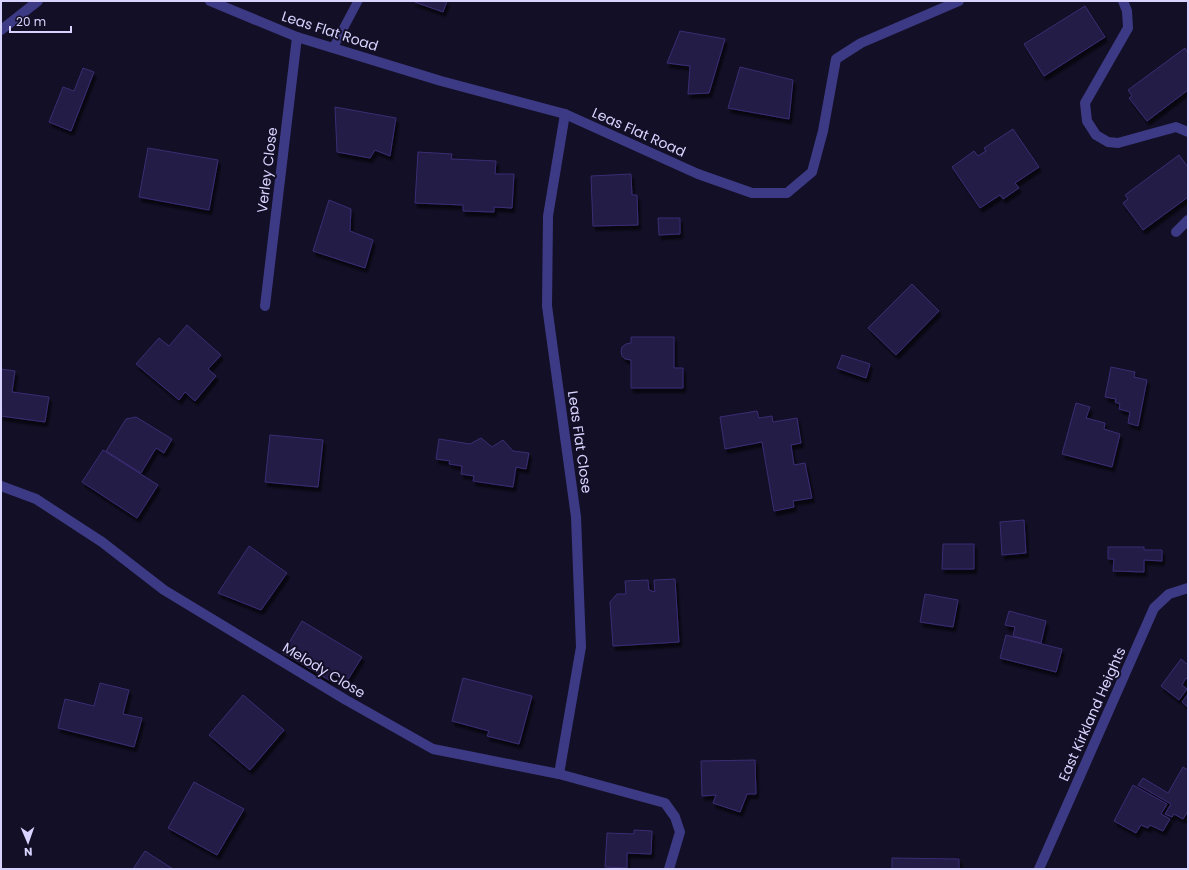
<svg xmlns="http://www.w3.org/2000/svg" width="1189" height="870" viewBox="0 0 1189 870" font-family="Poppins,sans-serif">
<defs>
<filter id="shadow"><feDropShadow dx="2.5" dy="4.5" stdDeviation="1" flood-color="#0009"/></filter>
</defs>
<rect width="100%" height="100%" fill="#130f26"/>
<g fill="#241b47" stroke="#3b2d73" filter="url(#shadow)">
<path d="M412 1H447L443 12Z"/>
<path d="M1085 6 1105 37 1044 76 1024 44Z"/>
<path d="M680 31 725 39 709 93 688 94 690 66 667 63Z"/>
<path d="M1185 48 1188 53V90L1147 121 1129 98 1132 96 1128 90Z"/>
<path d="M740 67 793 80 789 119 728 108Z"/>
<path d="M83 68 94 72 71 131 49 122 63 87 74 91Z"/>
<path d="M335 107 396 118 390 156 375 150 370 158 337 152Z"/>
<path d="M1013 129 1039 167 1015 183 1019 188 1003 199 1000 195 980 208 952 167 974 151 978 156 986 151 984 148Z"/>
<path d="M148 148 218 160 209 210 139 197Z"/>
<path d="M418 152 452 154 451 159 496 161 495 174H514L512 208 494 207V212L463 211V205L415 203Z"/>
<path d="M1179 155 1188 167V197L1143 230 1123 203 1128 199 1125 195Z"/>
<path d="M631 174 632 195H637L638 225 593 226 591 176Z"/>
<path d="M329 200 351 209 350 231 373 240 365 268 313 251Z"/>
<path d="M658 218H680V234L659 235Z"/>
<path d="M912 284 939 311 896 355 868 328Z"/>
<path d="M187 325 221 355 208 369 216 376 195 401 185 392 179 400 136 364 159 338 169 346Z"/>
<path d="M631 337H674V368H683V388H631V360L625 359 622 356 621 351 622 347 626 344 631 343Z"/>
<path d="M842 355 870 364 866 378 837 368Z"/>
<path d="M1111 367 1135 372 1134 377 1147 380 1138 426 1128 423 1130 412 1119 409 1120 404 1115 402 1116 399 1105 397Z"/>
<path d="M1 369 15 371 12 392 49 397 45 422 1 416Z"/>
<path d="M1076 403 1090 407 1086 418 1105 423 1104 429 1120 434 1112 467 1062 454Z"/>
<path d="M757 411 759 418 772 416 773 422 797 418 801 443 791 445 794 465 805 463 812 498 793 501 794 507 774 511 762 442 725 449 720 417Z"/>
<path d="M136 417 172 439 164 453 156 448 141 473 106 451 126 419Z"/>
<path d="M270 435 323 440 318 487 265 482Z"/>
<path d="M481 438 492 447 503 440 513 451 529 453 526 469 516 467 513 487 473 481 474 476 461 474 462 466 449 464 450 461 436 459 439 439 470 444Z"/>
<path d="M103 450 158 485 137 518 82 482Z"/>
<path d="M1024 520 1026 553 1002 555 1000 522Z"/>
<path d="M943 544H974V569H942Z"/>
<path d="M249 546 287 573 261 610 218 593Z"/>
<path d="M1108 547H1144V550H1162V561L1144 560V572L1113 571 1114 559H1108Z"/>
<path d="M675 579 679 642 613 646 610 602 617 594H626L625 581 648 580 649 590 655 592 654 580Z"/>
<path d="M925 594 958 600 953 627 920 622Z"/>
<path d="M1009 611 1046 621 1041 643 1013 636 1015 627 1005 625Z"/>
<path d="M302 621 362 657 347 681 333 674 329 680 283 653Z"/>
<path d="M1006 635 1062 649 1056 672 1000 658Z"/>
<path d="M1181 659 1188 665V680L1186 678 1182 685 1187 689 1179 700 1161 686Z"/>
<path d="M463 678 532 696 519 744 487 736 489 731 452 721Z"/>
<path d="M100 683 129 690 123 714 142 718 134 747 58 728 65 699 94 706Z"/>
<path d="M1188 694V707L1182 702Z"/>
<path d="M243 695 284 730 250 770 209 735Z"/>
<path d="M755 760 756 794H747L740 812 713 803 716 795 702 796 701 761Z"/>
<path d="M1183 767 1188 770V811L1183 819 1174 814 1172 817 1165 814 1171 804 1138 785 1143 778 1168 793Z"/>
<path d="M194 782 244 809 217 855 168 828Z"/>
<path d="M1133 785 1167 804 1161 814 1170 819 1163 831 1150 825 1148 828 1141 825 1136 833 1114 821Z"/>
<path d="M634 830 652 831 651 854 627 853V868L605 867 607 833 634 834Z"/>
<path d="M145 851 173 869H133Z"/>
<path d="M892 858 959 859V869H892Z"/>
</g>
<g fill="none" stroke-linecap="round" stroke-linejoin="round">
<path stroke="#3d3a85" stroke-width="9" d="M333 48 358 1"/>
<g stroke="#3d3a85" stroke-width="10">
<path d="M210 1 297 37 441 81 565 114 698 174 752 193H787L812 172 823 131 836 59 861 43 959 1"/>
<path d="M1123 1 1127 11 1128 28 1085 103 1087 121 1096 135 1108 142 1118 143 1176 127 1188 132"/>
<path d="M1 30 38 1"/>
<path d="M1176 232 1188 220"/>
<path d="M265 306 297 37"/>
<path d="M1 486 36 499 102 542 164 590 346 700 433 749 559 774 665 803 675 817 680 832 669 869"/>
<path d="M559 774 581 647 576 517 547 306 548 216 565 114"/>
<path d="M1039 869 1154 608 1169 594 1188 588"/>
</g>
</g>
<g text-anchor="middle" stroke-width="4" stroke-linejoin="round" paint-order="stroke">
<g font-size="14" fill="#d9d4ff" stroke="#130f26">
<text transform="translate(330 31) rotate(18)" y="5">Leas Flat Road</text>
<text transform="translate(639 132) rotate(24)" y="5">Leas Flat Road</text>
<text transform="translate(267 170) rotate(-83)" y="5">Verley Close</text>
<text transform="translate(580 442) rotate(82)" y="5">Leas Flat Close</text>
<text transform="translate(324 670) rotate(31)" y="5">Melody Close</text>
<text transform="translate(1092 714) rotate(-66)" y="5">East Kirkland Heights</text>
</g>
</g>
<rect width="1189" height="870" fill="none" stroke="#d9d4ff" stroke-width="4"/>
<g transform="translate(28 842) rotate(178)" stroke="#130f26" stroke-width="3" paint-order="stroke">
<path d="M0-3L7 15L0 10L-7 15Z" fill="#d9d4ff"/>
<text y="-6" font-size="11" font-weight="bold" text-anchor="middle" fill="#d9d4ff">N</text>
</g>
<path d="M10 26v6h61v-6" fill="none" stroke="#d9d4ff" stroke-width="2"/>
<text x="16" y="26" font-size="12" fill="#d9d4ff" stroke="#130f26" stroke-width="3" paint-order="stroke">20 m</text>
</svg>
